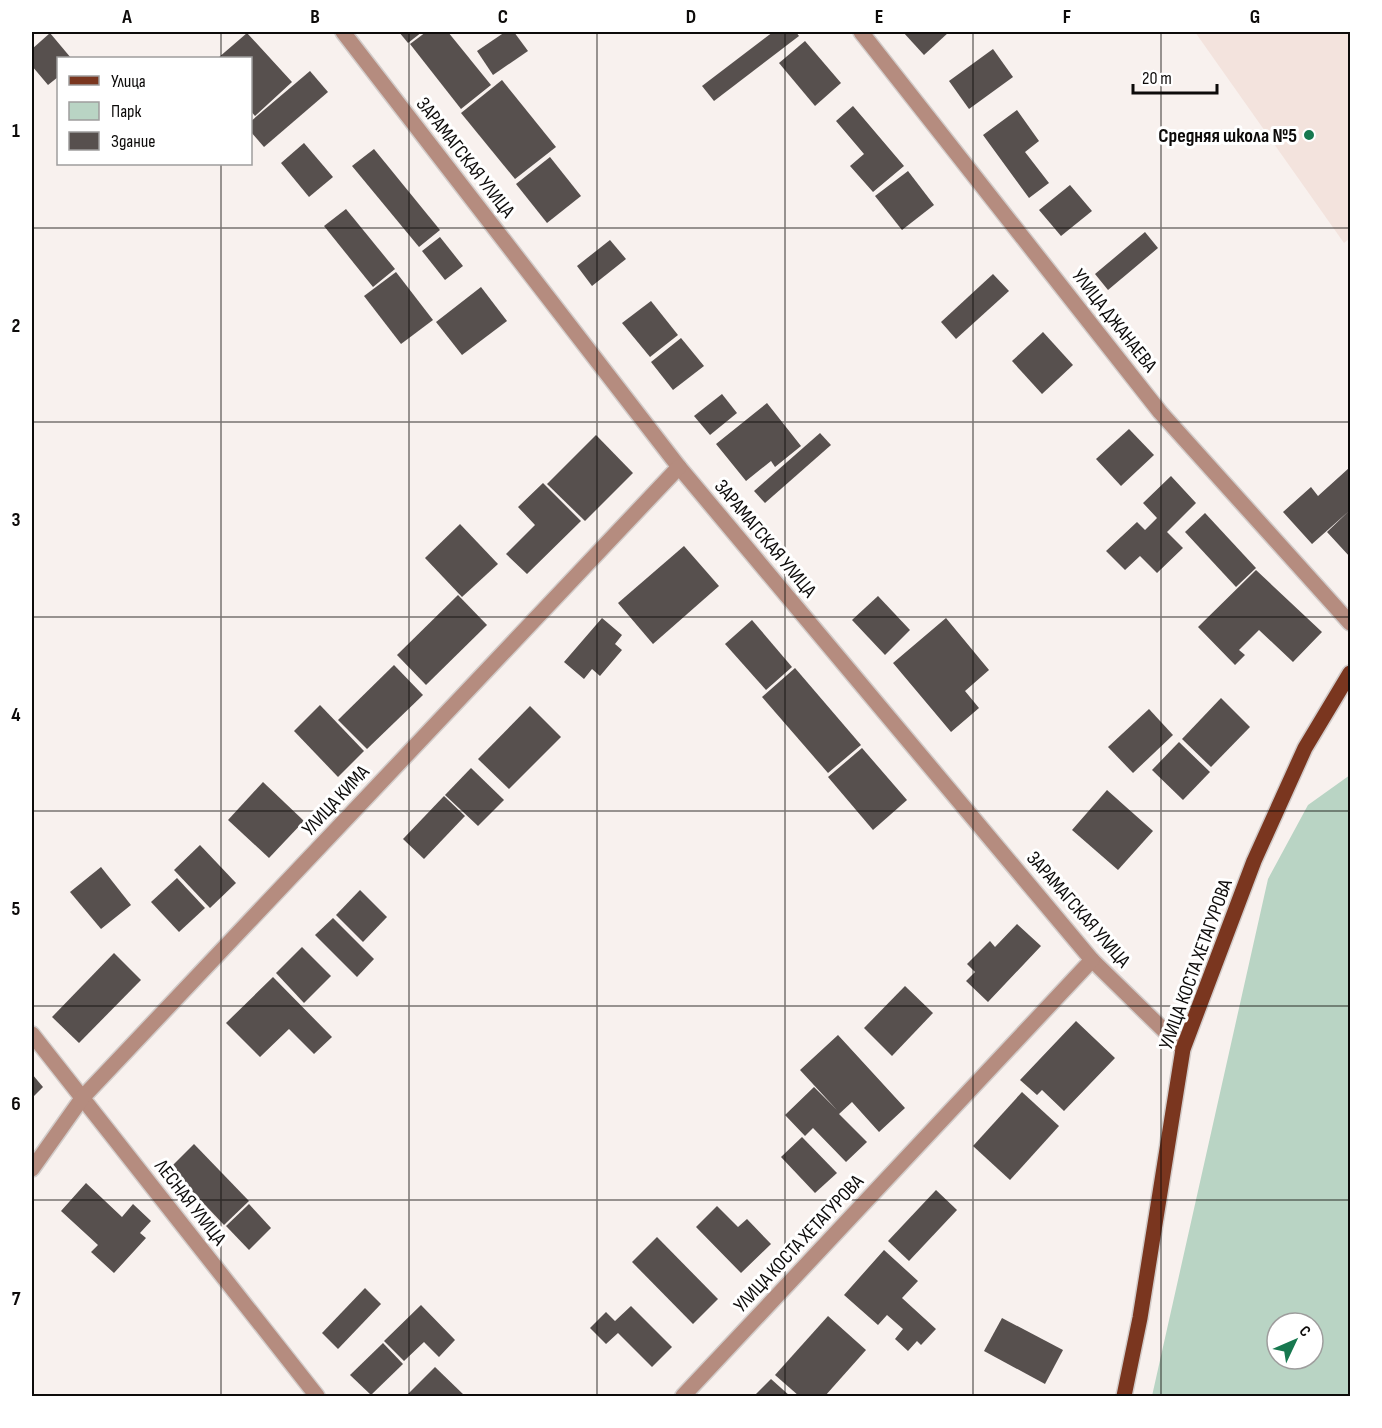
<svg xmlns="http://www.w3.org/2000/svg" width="1382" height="1428" viewBox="0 0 1382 1428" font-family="'Sofia Sans Condensed',sans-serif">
<rect width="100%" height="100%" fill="#f8f1ee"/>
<path fill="#f3e3dd" d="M1195 32H1350V238L1344 243Z"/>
<path fill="#b9d4c4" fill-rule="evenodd" d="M1350 775V1394L1348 1396H1152L1268 879 1308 805ZM1277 1323H1313V1359H1277Z"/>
<g fill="#57504e">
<path d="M399 32H422L408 43Z"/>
<path d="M426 32H448L491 85 461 109 410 44Z"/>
<path d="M505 32H514L528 51 493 75 477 51Z"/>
<path d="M773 32H796L799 36 714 101 702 86Z"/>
<path d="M903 32H949L924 55Z"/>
<path d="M50 33 71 58H58V77L48 85 32 66V49Z"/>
<path d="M247 33 292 82 255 116 250 110V58H218Z"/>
<path d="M805 41 841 83 815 106 779 63Z"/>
<path d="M993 49 1013 77 969 109 949 81Z"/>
<path d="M310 71 328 92 264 147 250 131V122Z"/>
<path d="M502 80 556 147 515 179 461 113Z"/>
<path d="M853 106 904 166 873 192 850 166 864 154 836 121Z"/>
<path d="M1017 110 1039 141 1025 152 1049 183 1029 198 983 135Z"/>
<path d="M304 143 333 177 309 197 281 163Z"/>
<path d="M374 149 440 230 419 247 352 166Z"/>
<path d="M550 157 581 196 547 223 516 184Z"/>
<path d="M908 171 934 205 902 230 875 196Z"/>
<path d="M1070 185 1092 211 1061 236 1039 210Z"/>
<path d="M346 209 395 269 373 287 324 226Z"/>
<path d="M1145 232 1158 248 1108 290 1095 274Z"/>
<path d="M440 237 463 266 445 280 422 251Z"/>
<path d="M610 240 626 259 592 286 577 266Z"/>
<path d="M396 272 433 320 401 344 364 296Z"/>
<path d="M993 274 1009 291 956 339 941 322Z"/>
<path d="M481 287 507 321 462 355 436 322Z"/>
<path d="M651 301 678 335 650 357 622 323Z"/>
<path d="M1043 332 1073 365 1042 394 1012 361Z"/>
<path d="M681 338 704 366 673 390 651 362Z"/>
<path d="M722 394 737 413 710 435 694 416Z"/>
<path d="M767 403 801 446 775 467 771 461 746 481 716 444Z"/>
<path d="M1129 429 1154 455 1121 486 1096 459Z"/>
<path d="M820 433 831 445 765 503 754 491Z"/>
<path d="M596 435 633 473 585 521 547 484Z"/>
<path d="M1349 468 1350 470V557L1327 532 1349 511 1312 544 1283 512 1311 487 1318 496Z"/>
<path d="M1171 476 1196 503 1167 532 1183 548 1157 573 1140 556 1125 570 1106 551 1137 522 1145 530 1157 518 1143 503Z"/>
<path d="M543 483 581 521 527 574 506 554 535 525 518 507Z"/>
<path d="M1205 513 1256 568 1236 587 1185 532Z"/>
<path d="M460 524 498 564 462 597 425 558Z"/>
<path d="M684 546 719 586 653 644 618 603Z"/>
<path d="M1256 570 1322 632 1293 662 1259 630 1239 650 1245 655 1235 665 1198 627Z"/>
<path d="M458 595 487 625 426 685 397 655Z"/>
<path d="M878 596 910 630 885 655 852 620Z"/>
<path d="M602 618 622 635 615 644 622 650 600 676 592 669 584 679 564 662Z"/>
<path d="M946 618 989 670 965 691 979 708 951 732 893 663Z"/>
<path d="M752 620 792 667 766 690 725 644Z"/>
<path d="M394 665 423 695 367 749 338 720Z"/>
<path d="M795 668 861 745 828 773 762 697Z"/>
<path d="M1221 698 1250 727 1211 767 1182 739Z"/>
<path d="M320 705 364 751 338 777 294 731Z"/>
<path d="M530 706 561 737 509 789 478 759Z"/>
<path d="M1149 709 1173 735 1133 773 1108 747Z"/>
<path d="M1179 742 1210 772 1183 800 1152 770Z"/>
<path d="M862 748 907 800 873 830 828 777Z"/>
<path d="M471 768 504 800 478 826 445 795Z"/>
<path d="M263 782 304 821 269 858 228 820Z"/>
<path d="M1107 790 1153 831 1118 870 1072 830Z"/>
<path d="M444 796 465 816 424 859 403 839Z"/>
<path d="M200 845 236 883 210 908 174 870Z"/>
<path d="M101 867 131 905 101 929 70 892Z"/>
<path d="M177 878 205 908 179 932 151 902Z"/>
<path d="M360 890 387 917 363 942 336 915Z"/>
<path d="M333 918 374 959 357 977 315 935Z"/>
<path d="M1017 924 1041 946 988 1002 966 981 975 972 967 964 990 941 995 947Z"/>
<path d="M302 947 331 976 304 1003 276 973Z"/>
<path d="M114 953 141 980 79 1043 52 1017Z"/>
<path d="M273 977 332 1037 314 1054 289 1029 260 1057 226 1023Z"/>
<path d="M905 986 933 1013 892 1056 864 1028Z"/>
<path d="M1076 1021 1115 1058 1064 1111 1042 1090 1037 1095 1020 1080Z"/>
<path d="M838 1035 905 1108 879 1132 852 1102 839 1114 867 1142 846 1162 813 1128 805 1136 785 1115 814 1087 837 1110 800 1070Z"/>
<path d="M32 1074 43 1087 32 1098Z"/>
<path d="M1022 1092 1059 1126 1010 1180 973 1146Z"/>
<path d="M802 1137 837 1173 815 1193 781 1157Z"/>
<path d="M194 1144 249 1201 224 1225 170 1168Z"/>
<path d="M86 1183 122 1217 133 1204 151 1221 140 1233 146 1238 114 1273 91 1252 98 1245 61 1211Z"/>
<path d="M936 1190 957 1210 909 1261 888 1241Z"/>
<path d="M249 1204 271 1228 249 1250 226 1226Z"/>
<path d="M717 1206 738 1227 747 1219 771 1244 741 1273 696 1227Z"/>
<path d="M657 1237 718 1299 693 1324 632 1262Z"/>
<path d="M884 1250 918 1281 902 1298 936 1329 921 1345 917 1341 908 1351 895 1339 903 1329 887 1315 878 1325 844 1295Z"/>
<path d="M365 1288 381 1304 338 1349 322 1333Z"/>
<path d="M421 1305 455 1340 439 1357 424 1342 404 1361 384 1341Z"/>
<path d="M631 1306 672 1347 652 1367 618 1333 606 1344 590 1328 606 1312 615 1321Z"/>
<path d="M828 1316 866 1350 825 1396H799L775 1375Z"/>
<path d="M1002 1318 1063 1350 1045 1384 984 1351Z"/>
<path d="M383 1343 403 1364 371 1395 350 1375Z"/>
<path d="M435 1367 465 1396H406Z"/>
<path d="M771 1379 790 1396H754Z"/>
</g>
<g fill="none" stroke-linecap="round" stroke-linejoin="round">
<defs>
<g id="minor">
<path d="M343 32 679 467 1092 960 1183 1049"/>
<path d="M861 32 1160 412 1350 623"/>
<path d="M32 1034 317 1396"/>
<path d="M32 1169 83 1097 679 467"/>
<path d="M683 1396 1092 960"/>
</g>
<path id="major" d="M1124 1396 1140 1318 1183 1049 1254 861 1305 748 1350 673"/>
</defs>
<use href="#minor" stroke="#d2ccca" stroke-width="18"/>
<use href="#major" stroke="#d2ccca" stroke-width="18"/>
<use href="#minor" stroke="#b58c7f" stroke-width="15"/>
<use href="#major" stroke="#7a361f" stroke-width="15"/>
</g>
<path fill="none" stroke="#0d0b0a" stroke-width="1.5" stroke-opacity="0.55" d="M221 32V58M409 32V1396M597 32V1396M785 32V1396M973 32V1396M1161 32V1396M221 164V1396M32 228H1350M32 422H1350M32 617H1350M32 811H1350M32 1006H1350M32 1200H1350"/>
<circle fill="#17784f" stroke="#fff" stroke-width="2" cx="1309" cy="135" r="6"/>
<g text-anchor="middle" stroke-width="6" stroke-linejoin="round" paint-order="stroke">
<g font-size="20" font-weight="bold" fill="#0d0b0a" stroke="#fff" text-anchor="end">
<text x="1297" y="142">Средняя школа №5</text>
</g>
<g font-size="20" fill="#0d0b0a" stroke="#fff">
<text transform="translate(466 157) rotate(52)" y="7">ЗАРАМАГСКАЯ УЛИЦА</text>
<text transform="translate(1115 320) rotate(52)" y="7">УЛИЦА ДЖАНАЕВА</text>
<text transform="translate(766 538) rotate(50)" y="7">ЗАРАМАГСКАЯ УЛИЦА</text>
<text transform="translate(335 800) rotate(-47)" y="7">УЛИЦА КИМА</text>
<text transform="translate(1079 909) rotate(49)" y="7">ЗАРАМАГСКАЯ УЛИЦА</text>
<text transform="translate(1195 964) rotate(-70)" y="7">УЛИЦА КОСТА ХЕТАГУРОВА</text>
<text transform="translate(191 1202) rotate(52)" y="7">ЛЕСНАЯ УЛИЦА</text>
<text transform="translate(798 1243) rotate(-47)" y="7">УЛИЦА КОСТА ХЕТАГУРОВА</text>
</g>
</g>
<rect width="1382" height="1428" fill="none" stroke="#ffffff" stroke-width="66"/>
<rect x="57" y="57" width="195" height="108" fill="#ffffff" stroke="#9e9d9d" stroke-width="1.5"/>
<rect x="69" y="76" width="30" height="9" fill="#7a361f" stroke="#9e9d9d" stroke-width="1.5"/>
<text x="111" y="87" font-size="18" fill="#0d0b0a">Улица</text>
<rect x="69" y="102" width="30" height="18" fill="#b9d4c4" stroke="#9e9d9d" stroke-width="1.5"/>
<text x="111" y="117" font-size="18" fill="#0d0b0a">Парк</text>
<rect x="69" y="132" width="30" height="18" fill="#57504e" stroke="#9e9d9d" stroke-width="1.5"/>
<text x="111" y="147" font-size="18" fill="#0d0b0a">Здание</text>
<g transform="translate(1295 1341) rotate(46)"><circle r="28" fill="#ffffff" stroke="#9e9d9d" stroke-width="1.5"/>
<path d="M0-4.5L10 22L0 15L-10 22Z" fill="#17784f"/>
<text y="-9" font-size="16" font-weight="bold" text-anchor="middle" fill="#0d0b0a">С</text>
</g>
<path d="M1133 84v9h84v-9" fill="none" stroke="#0d0b0a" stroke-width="3"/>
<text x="1142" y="84" font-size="18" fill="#0d0b0a" stroke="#ffffff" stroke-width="4.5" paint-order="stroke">20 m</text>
<rect x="33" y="33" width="1316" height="1362" fill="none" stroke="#0d0b0a" stroke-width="2"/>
<g font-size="20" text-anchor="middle" font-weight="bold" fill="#0d0b0a">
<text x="127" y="23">A</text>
<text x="315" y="23">B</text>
<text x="503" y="23">C</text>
<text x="691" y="23">D</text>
<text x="879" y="23">E</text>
<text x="1067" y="23">F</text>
<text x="1255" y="23">G</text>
<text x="16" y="137">1</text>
<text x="16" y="332">2</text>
<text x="16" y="526">3</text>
<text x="16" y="721">4</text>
<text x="16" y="915">5</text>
<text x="16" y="1110">6</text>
<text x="16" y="1305">7</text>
</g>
</svg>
